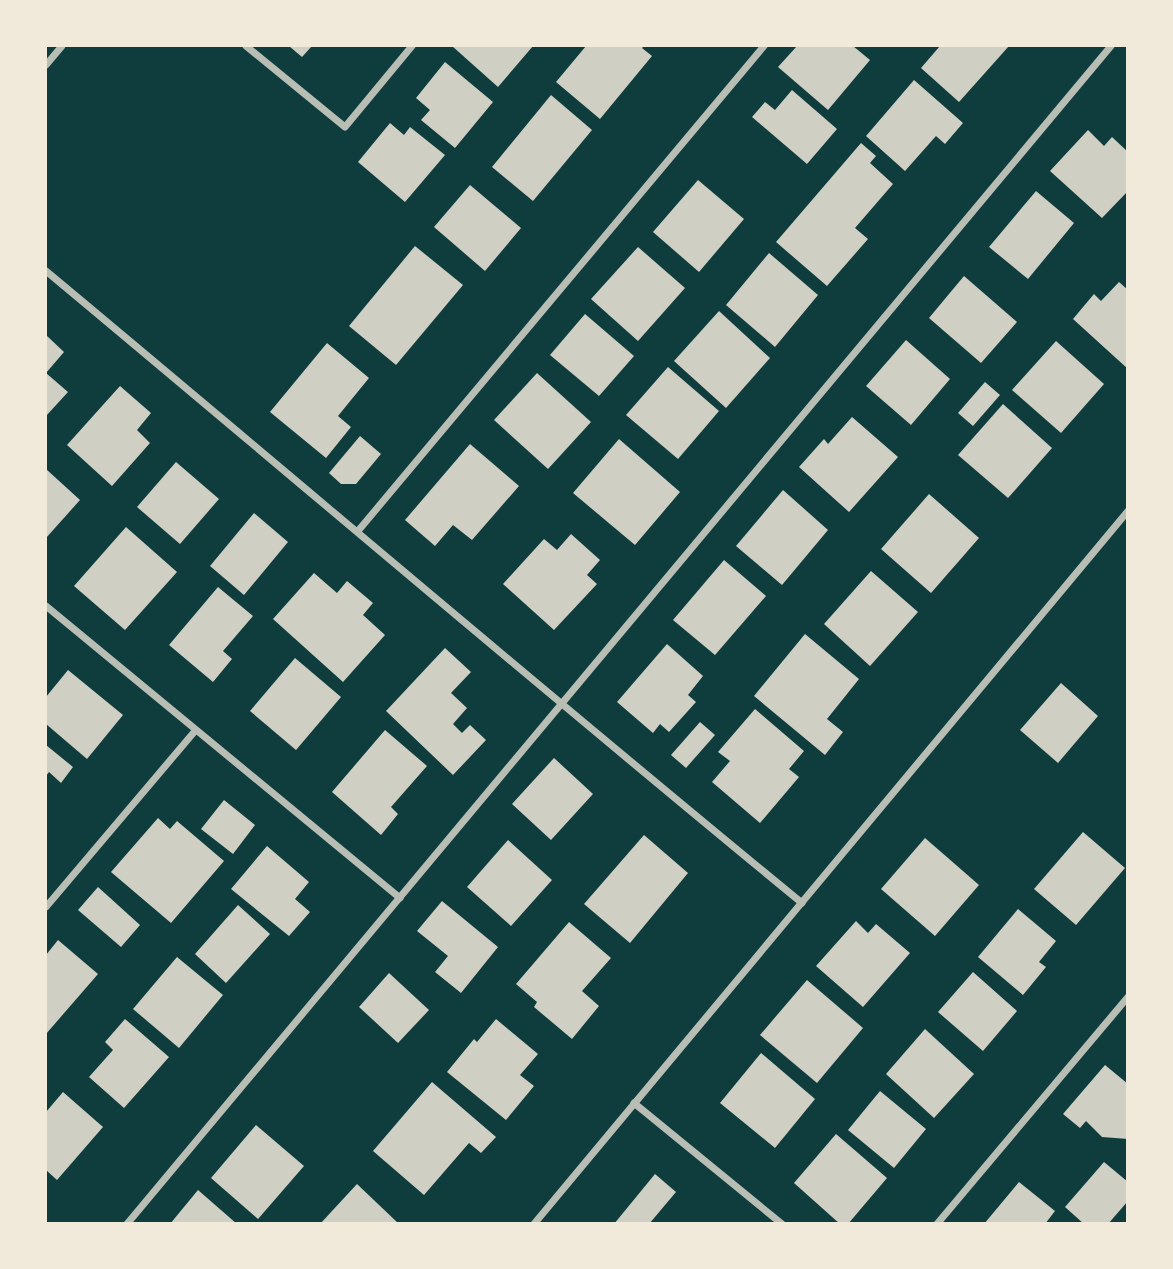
<svg xmlns="http://www.w3.org/2000/svg" width="1173" height="1269" viewBox="0 0 1173 1269" font-family="Montserrat,sans-serif">
<rect width="100%" height="100%" fill="#0f3d3e"/>
<g fill="#cfcfc3">
<path d="M289 46H312L302 57Z"/>
<path d="M452 46H533L498 87Z"/>
<path d="M586 46H644L642 48 652 56 600 119 556 82Z"/>
<path d="M797 46H853L870 60 828 110 778 67Z"/>
<path d="M940 46H1009L959 102 921 68Z"/>
<path d="M445 62 493 102 455 148 421 120 430 110 416 98Z"/>
<path d="M914 80 963 123 945 144 936 136 905 171 866 136Z"/>
<path d="M792 90 837 129 807 164 752 117 765 102 775 110Z"/>
<path d="M551 95 592 130 533 201 492 167Z"/>
<path d="M390 123 404 135 410 127 445 155 405 202 358 162Z"/>
<path d="M1088 130 1104 146 1112 137 1128 152V191L1102 218 1050 171Z"/>
<path d="M861 143 876 156 870 163 893 184 855 228 868 239 827 286 776 242Z"/>
<path d="M698 180 744 219 699 272 653 232Z"/>
<path d="M470 185 521 228 485 271 434 227Z"/>
<path d="M1036 191 1074 223 1028 279 989 247Z"/>
<path d="M415 246 463 285 396 365 349 326Z"/>
<path d="M638 247 685 288 638 341 591 299Z"/>
<path d="M769 253 818 295 775 347 726 305Z"/>
<path d="M964 276 1017 322 981 363 929 318Z"/>
<path d="M1119 282 1128 290V369L1073 319 1094 294 1101 301Z"/>
<path d="M719 311 770 358 726 408 674 361Z"/>
<path d="M585 314 634 356 599 396 550 355Z"/>
<path d="M46 335 64 352 46 373 68 392 46 416Z"/>
<path d="M906 340 950 379 911 425 866 386Z"/>
<path d="M1056 341 1104 384 1061 433 1012 390Z"/>
<path d="M327 343 369 378 338 416 351 427 326 458 270 412Z"/>
<path d="M668 367 719 411 678 459 626 415Z"/>
<path d="M537 373 591 422 548 469 494 420Z"/>
<path d="M985 382 1000 395 973 426 958 413Z"/>
<path d="M120 386 151 413 137 430 150 443 112 486 67 445Z"/>
<path d="M1003 404 1052 448 1008 498 958 455Z"/>
<path d="M852 417 898 457 849 512 799 467 824 439 828 444Z"/>
<path d="M360 436 381 454 356 484H341L329 473Z"/>
<path d="M619 439 680 492 635 545 573 493Z"/>
<path d="M470 444 519 486 472 540 453 525 435 546 405 520Z"/>
<path d="M176 462 219 499 180 544 137 507Z"/>
<path d="M46 469 80 500 46 538Z"/>
<path d="M783 490 828 530 782 585 736 546Z"/>
<path d="M929 494 979 538 931 593 881 549Z"/>
<path d="M254 513 288 542 244 595 210 566Z"/>
<path d="M126 527 177 572 125 630 74 586Z"/>
<path d="M571 534 600 560 587 575 597 584 554 630 503 584 544 539 557 550Z"/>
<path d="M724 560 766 596 715 655 673 620Z"/>
<path d="M871 571 918 612 870 666 824 624Z"/>
<path d="M314 573 337 593 347 581 373 603 363 615 385 635 343 682 273 619Z"/>
<path d="M218 587 253 616 223 651 232 659 213 682 169 645Z"/>
<path d="M805 634 859 679 827 719 843 732 825 755 754 696Z"/>
<path d="M667 644 703 676 688 695 696 702 669 732 660 724 653 733 617 702Z"/>
<path d="M445 648 471 672 451 693 467 708 453 724 462 733 470 725 486 740 453 775 386 711Z"/>
<path d="M295 658 341 697 296 750 250 711Z"/>
<path d="M68 670 123 715 87 759 46 724V697Z"/>
<path d="M1061 683 1098 716 1058 763 1020 730Z"/>
<path d="M755 709 804 751 789 769 799 777 760 823 712 782 730 761 718 752Z"/>
<path d="M700 722 715 735 686 768 671 755Z"/>
<path d="M385 730 427 766 391 807 398 814 381 835 332 792Z"/>
<path d="M46 745 73 767 61 783 49 772 46 776Z"/>
<path d="M554 758 593 794 551 840 512 804Z"/>
<path d="M224 800 255 825 233 854 201 829Z"/>
<path d="M158 818 170 829 177 821 224 861 171 923 111 872Z"/>
<path d="M1083 832 1125 868 1076 925 1034 889Z"/>
<path d="M644 835 688 873 630 943 584 904Z"/>
<path d="M925 838 979 885 935 936 881 889Z"/>
<path d="M508 840 552 880 511 926 467 887Z"/>
<path d="M267 846 309 882 295 899 310 912 289 936 231 889Z"/>
<path d="M98 887 140 925 121 947 78 910Z"/>
<path d="M442 901 498 947 461 993 435 972 448 956 417 931Z"/>
<path d="M238 905 270 934 226 983 195 954Z"/>
<path d="M1018 909 1056 941 1039 962 1046 967 1023 995 978 957Z"/>
<path d="M856 921 868 933 876 924 910 953 863 1007 816 966Z"/>
<path d="M569 922 611 958 582 991 599 1006 572 1039 534 1007 537 1002 516 984Z"/>
<path d="M58 940 98 974 46 1034V955Z"/>
<path d="M177 957 223 995 179 1048 133 1009Z"/>
<path d="M973 972 1017 1011 983 1051 938 1012Z"/>
<path d="M389 973 429 1010 398 1043 359 1007Z"/>
<path d="M807 980 863 1028 817 1083 760 1035Z"/>
<path d="M125 1019 169 1057 124 1108 89 1077 113 1050 105 1042Z"/>
<path d="M496 1019 538 1054 520 1075 534 1086 506 1120 447 1072 474 1039 477 1042Z"/>
<path d="M925 1029 974 1074 934 1118 886 1074Z"/>
<path d="M761 1053 815 1099 775 1148 720 1103Z"/>
<path d="M1105 1065 1128 1084V1139L1102 1137 1086 1121 1080 1128 1063 1114Z"/>
<path d="M432 1082 496 1137 481 1153 469 1143 424 1195 373 1151Z"/>
<path d="M880 1091 926 1129 894 1168 848 1130Z"/>
<path d="M63 1092 103 1127 57 1180 46 1170V1112Z"/>
<path d="M256 1125 304 1166 258 1219 211 1178Z"/>
<path d="M836 1134 887 1178 848 1224H840L794 1183Z"/>
<path d="M1104 1162 1128 1182V1201L1108 1224H1084L1065 1207Z"/>
<path d="M655 1174 676 1192 649 1224H614Z"/>
<path d="M1019 1182 1055 1211 1045 1224H984Z"/>
<path d="M357 1184 399 1224H320Z"/>
<path d="M198 1190 237 1224H170Z"/>
</g>
<g fill="none" stroke-linecap="round" stroke-linejoin="round">
<g stroke="#b8beb3" stroke-width="7">
<path d="M246 46 345 127 412 46"/>
<path d="M46 65 62 46"/>
<path d="M46 271C298 481 548 695 802 903"/>
<path d="M358 531 764 46"/>
<path d="M46 606 400 898"/>
<path d="M46 907 195 731"/>
<path d="M634 1103 782 1224"/>
<path d="M127 1224 1111 46"/>
<path d="M534 1224 1128 511"/>
<path d="M937 1224 1128 997"/>
</g>
</g>
<rect width="1173" height="1269" fill="none" stroke="#f1e9da" stroke-width="94"/>
</svg>
